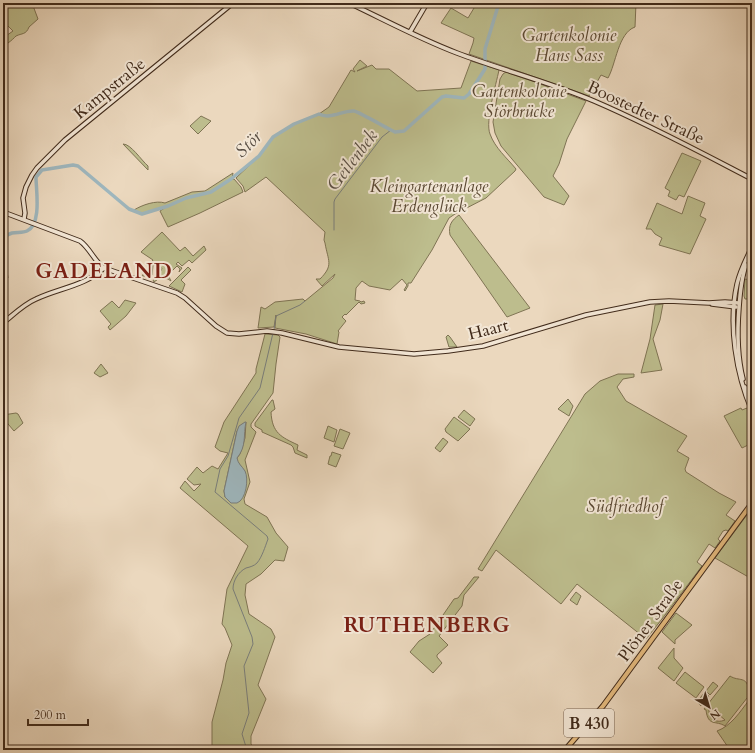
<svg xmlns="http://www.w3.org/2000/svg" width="755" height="753" viewBox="0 0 755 753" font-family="Cardo,serif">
<rect width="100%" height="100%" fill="#ebd8be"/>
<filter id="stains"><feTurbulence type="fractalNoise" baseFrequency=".005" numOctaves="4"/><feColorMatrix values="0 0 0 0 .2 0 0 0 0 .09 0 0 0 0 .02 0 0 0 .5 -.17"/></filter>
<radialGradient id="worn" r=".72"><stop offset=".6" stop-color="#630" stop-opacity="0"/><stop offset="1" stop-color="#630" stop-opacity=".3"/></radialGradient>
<g fill="#bdbd8d" stroke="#7f7454" fill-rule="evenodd">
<path d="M3 3H32L38 19 29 27C26 35 22 33 16 36 14 38 11 41 8 43L3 38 13 31 3 21Z"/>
<path d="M477 3H636L635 27C618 33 616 64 608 78L601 75 589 96 469 54 473 43 474 38 441 23 451 8 468 18Z"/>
<path d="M360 60 367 66 357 71 372 65 376 69H389L417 91 461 88 471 61 499 70C496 85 485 121 490 134 495 148 507 158 516 169L515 171 486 198 455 214 449 218 432 250 411 283H408V286L405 291 404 290 407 285 402 279 390 290 369 286 362 281 356 288 355 300 360 301 361 302 364 301 365 303 361 304 359 302 346 315 345 314 342 317 346 321 338 331 339 332 337 344 306 334 275 328 276 315 274 327 258 328 261 307 265 309 275 302 303 299 305 301 333 278 335 274 322 286 316 279H320C334 265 328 261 325 243L324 240 325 232 266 177 245 192 243 186 236 178 259 156 273 137 294 124 319 114 329 107 351 70 355 72 353 69Z"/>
<path d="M506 72 535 82 586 101 567 139 559 164 553 176 569 196 564 205 544 197 501 146 495 133 493 122 500 79 503 74Z"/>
<path d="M201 116 211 121 198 134 190 126Z"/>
<path d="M123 144C131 144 141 160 148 166V170Z"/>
<path d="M682 153 701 161 684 197 679 195 676 200 668 196 670 191 665 188Z"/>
<path d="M233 173 232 179H234L241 187 243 192 200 213 168 227 160 211 166 207 142 214 134 210C142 205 156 200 165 203L192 192 205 191Z"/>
<path d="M688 196 705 203 700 216 706 219 690 254 659 245 662 238 655 234 651 229H646L657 203 682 214Z"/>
<path d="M459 215 530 308 507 317 450 235C448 225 452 220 459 215Z"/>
<path d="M162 232 180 251 185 247 193 256 204 246 206 250 192 263 189 260 182 266 178 262 176 264 182 268 179 272 180 269 177 266 168 275 171 281 168 279 161 277 154 282 153 280 155 279 159 271H161L162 268 153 265 152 275 146 273 145 276H142L153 260 141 252Z"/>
<path d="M3 260 6 264 8 278 3 281Z"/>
<path d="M188 267 191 270 181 280 185 284 182 292 169 286Z"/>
<path d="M745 279 751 280 752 282V299H745L744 296Z"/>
<path d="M125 300 136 303 126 316 110 330 108 327 111 324 100 311 112 301 119 308Z"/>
<path d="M663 304 660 320 653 339 662 370 641 373 650 339 655 305Z"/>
<path d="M265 334 278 335 280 337 276 364 273 393 251 424V427L256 432 245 460 250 482 244 499 245 504 267 517 276 533 288 547 284 561 275 560 261 574 246 584 245 595 249 614 271 629 275 637 258 685 266 699 251 736V744L255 750H212V722L223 680 226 663 232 645 225 628 222 624 227 589 248 546 180 488 185 481 194 491 201 484 194 485 187 479 197 467 203 473 212 466 218 469 228 453 220 451 215 447 224 422 256 373V369ZM246 422 245 438 240 454 237 458V461L245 472 225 497 224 491 237 431Z"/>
<path d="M448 335 450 337 457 347H449L446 337Z"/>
<path d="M101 364 108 373 100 377 94 373Z"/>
<path d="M618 374H634V377L623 379 617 387 626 401 687 436 677 451 689 458 685 469 686 472 719 493 736 502 726 515 735 521 728 531 726 530 723 531 718 539 720 541 715 548 709 544 697 562 702 566 662 619 646 639 577 584 561 604 496 550 482 571 478 569 585 394 600 381Z"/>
<path d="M568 399 573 406 569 416 558 409Z"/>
<path d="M272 400H273L275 409 271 412C272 433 281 437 298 445L297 450 307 455V458L295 453 293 447 291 445 262 432V430L255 426V423Z"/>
<path d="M741 408 742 410 747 408 752 421V443L742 448 724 416Z"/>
<path d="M464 410 475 419 470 426 458 417Z"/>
<path d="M16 413 18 414 23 423 14 431 3 418V415Z"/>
<path d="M454 417 470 429 458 441 446 432 445 429Z"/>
<path d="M328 426 337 430 334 442 324 438Z"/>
<path d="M340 429 350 433 343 449 334 446Z"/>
<path d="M443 438 448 442 440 452 435 448Z"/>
<path d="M332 452 341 455 336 467 328 464 330 456H331Z"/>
<path d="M752 508V579L715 558Z"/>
<path d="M474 577H479L464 595 462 606 439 636 448 645 437 655V657L442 663 433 673 410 652 419 641 430 634 454 599 458 598Z"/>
<path d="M576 592 581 596 577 605 570 600Z"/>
<path d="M676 613 692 625 675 640V644L662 632Z"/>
<path d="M674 648V658L683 668 674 681 658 668Z"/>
<path d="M685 672 704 687 696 698 676 683Z"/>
<path d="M730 676C739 682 747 675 749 691L751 693 725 726C716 720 708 727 706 710L704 709ZM709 707H710L725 720C715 724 708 718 709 707Z"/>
<path d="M713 682 718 686 710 695 706 691Z"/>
<path d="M704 693 709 696 701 706 697 702Z"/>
<path d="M749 700 752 702V750H730L717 731C731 726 740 712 749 700Z"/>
</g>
<path fill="#9eb6bd" stroke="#797e7c" d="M245 422H246C243 435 247 446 237 458 238 464 242 466 245 471 249 479 246 500 237 503 235 503 233 503 231 503L225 497 224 491 237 431 239 426Z"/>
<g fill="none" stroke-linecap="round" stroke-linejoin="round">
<g stroke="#797e7c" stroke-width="1">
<path d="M334 230V202L335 199 382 137 391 130"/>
<path d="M274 330 276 316 300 305 305 301"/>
<path d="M247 750 242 734 249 713 244 666 253 644 252 637 233 589C233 581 238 572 246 568 250 567 254 566 257 563 262 557 265 547 268 539L267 536 215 492 220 469 228 456 239 418 260 388 273 333"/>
</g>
<path stroke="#9eb6bd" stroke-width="3.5" d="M3 237C6 236 9 234 12 233 17 232 23 233 27 231 42 224 36 190 36 177L42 170 73 165 78 166 129 209 142 214 168 206 186 198 211 192 231 179 259 156 273 137 294 124 319 114C330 120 343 110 354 111 359 112 385 127 391 130L395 132 404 131 442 97 446 96 464 98 469 94 485 69V49L499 3"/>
<defs>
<g id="secondary">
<path d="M349 3C385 20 420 39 457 53 502 70 549 82 594 101 648 124 700 152 752 179"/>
<path d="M410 32 427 3"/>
<path d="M3 212 80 241C90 248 94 261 104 268L177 293 185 298 216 326 227 333 239 334 267 331 282 333 339 347 414 354 448 351 483 346 586 315 650 302 669 301 709 303 725 302 739 303"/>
<path d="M24 219 25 213 23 198 26 187 32 175 37 168 65 140 233 3"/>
<path d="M752 247C746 259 740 271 737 284 728 325 736 374 752 411"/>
<path d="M712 304 736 307"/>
<path d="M3 323C13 315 24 304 36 299 59 288 85 286 104 268"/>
<path d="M743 379C737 355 737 333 739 308 740 293 741 279 746 265"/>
<path d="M745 387 752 405"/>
</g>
<path id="primary" d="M565 750 603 706 752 503"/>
</defs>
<use href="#secondary" stroke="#412b1b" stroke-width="5.5"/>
<use href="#primary" stroke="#412b1b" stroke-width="6"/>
<use href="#secondary" stroke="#f2e6d5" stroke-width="3.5"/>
<use href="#primary" stroke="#e6bc7f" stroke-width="4"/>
</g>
<g text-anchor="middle" stroke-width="4" stroke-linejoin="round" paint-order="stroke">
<rect fill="#f2e6d5" stroke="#766353" stroke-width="1" x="564" y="709" width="50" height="28" rx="3"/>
<g font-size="16" font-weight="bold" fill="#412b1b">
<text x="589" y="729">B 430</text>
</g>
<g font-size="17" font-style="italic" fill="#5a4832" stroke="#f2e6d5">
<text x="569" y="41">Gartenkolonie<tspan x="569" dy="20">Hans Sass</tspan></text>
<text x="519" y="97">Gartenkolonie<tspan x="519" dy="20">Störbrücke</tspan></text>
<text x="429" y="192">Kleingartenanlage<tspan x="429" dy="20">Erdenglück</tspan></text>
<text x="625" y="512">Südfriedhof</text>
</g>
<g font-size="17" fill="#412b1b" stroke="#f2e6d5">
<text transform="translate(109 88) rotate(-39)" y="6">Kampstraße</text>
<text transform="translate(646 112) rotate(25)" y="6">Boostedter Straße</text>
<text transform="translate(488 329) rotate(-14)" y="6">Haart</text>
<text transform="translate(650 620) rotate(-54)" y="6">Plöner Straße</text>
</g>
<g font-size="18" font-style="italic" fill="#584e44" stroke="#f2e6d5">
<text transform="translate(248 144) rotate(-45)" y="6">Stör</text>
<text transform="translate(352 160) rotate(-53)" y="6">Geilenbek</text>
</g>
<g font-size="21" font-weight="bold" letter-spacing="1" fill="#7a1f14" stroke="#f2e6d5">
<text x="104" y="278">GADELAND</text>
<text x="427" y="632">RUTHENBERG</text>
</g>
</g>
<rect width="755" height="753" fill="none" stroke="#ebd8be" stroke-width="16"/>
<rect x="4" y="4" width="747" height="745" fill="none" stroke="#412b1b" stroke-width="2"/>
<rect x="8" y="8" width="739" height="737" fill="none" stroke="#412b1b"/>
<g transform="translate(709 707) rotate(142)" stroke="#f2e6d5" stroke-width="3" paint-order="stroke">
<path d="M0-3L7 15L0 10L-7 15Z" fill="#412b1b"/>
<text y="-6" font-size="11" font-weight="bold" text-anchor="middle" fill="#412b1b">N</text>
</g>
<path d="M28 719v6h60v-6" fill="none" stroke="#412b1b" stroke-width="2"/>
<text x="34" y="719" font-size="12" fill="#412b1b" stroke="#f2e6d5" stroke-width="3" paint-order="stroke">200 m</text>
<rect width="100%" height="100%" filter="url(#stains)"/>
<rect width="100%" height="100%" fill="url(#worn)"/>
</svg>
